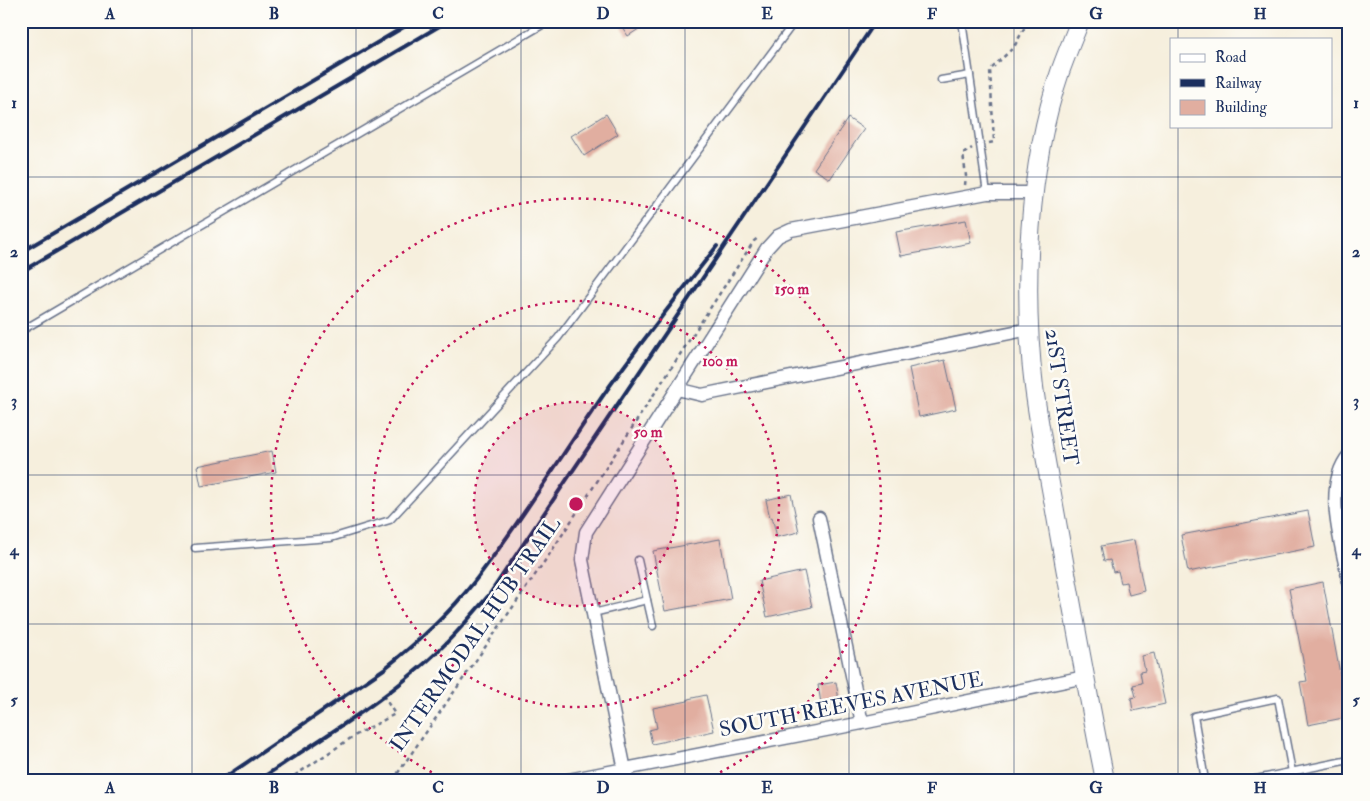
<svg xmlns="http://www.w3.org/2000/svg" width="1370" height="801" viewBox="0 0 1370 801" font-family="'IM FELL Double Pica',serif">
<rect width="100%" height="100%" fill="#fdfcf7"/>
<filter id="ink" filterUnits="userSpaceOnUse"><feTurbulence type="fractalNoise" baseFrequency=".02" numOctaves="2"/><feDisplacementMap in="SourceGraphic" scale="10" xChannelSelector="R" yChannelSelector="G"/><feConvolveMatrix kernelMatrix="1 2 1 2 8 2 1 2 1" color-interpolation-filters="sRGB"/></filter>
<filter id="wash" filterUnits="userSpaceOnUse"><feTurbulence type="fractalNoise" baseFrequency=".0096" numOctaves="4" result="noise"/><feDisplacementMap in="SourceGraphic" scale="20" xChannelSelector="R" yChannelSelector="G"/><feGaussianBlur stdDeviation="1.12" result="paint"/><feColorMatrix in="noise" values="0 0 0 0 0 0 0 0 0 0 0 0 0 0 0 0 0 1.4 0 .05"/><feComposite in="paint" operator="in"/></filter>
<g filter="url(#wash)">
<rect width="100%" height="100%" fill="#f6efdd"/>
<g id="blocks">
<g fill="#e1aea0">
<path d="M618 21H651L628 36Z"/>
<path d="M606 114 618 134 584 156 571 136Z"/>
<path d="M848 118 864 129 830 179 814 169Z"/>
<path d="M966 220 971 243 901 256 896 232Z"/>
<path d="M945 360 956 409 919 417 909 368Z"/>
<path d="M272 451 276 472 201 486 197 466Z"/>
<path d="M791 494 799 532 777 537 772 517 770 518 766 500Z"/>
<path d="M1308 511 1315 547 1188 572 1181 535Z"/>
<path d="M720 539 731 599 665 611 653 551Z"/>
<path d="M1134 540 1144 591 1129 595 1126 582 1121 583 1118 571 1113 572 1110 560 1104 561 1101 546Z"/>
<path d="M804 571 812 607 767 617 759 581Z"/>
<path d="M1323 582 1348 717 1308 725 1300 682 1307 681 1289 589Z"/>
<path d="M1154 653 1165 704 1133 711 1131 698 1136 697 1133 685 1142 683 1140 672 1145 671 1142 656Z"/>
<path d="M836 682 839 700 821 703 818 685Z"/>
<path d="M706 695 714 731 652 744 649 730 657 728 653 708 688 701V699Z"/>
</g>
</g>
</g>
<g filter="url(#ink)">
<use href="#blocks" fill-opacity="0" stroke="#68728a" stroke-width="1"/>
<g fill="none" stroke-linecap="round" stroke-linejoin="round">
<defs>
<g id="service">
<path d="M962 21 987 193"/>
<path d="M941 80 970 75"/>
<path d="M21 331 549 21"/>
<path d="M195 548 331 538 390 520 558 338 795 21"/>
<path d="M647 600 653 626"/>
<path d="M593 613 647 600 638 560"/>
<path d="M1205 780 1194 716 1278 698 1292 772"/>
<path d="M1251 780 1349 760"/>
</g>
<g id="minor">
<path d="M677 389 702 395 1029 329"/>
<path d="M1349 455C1322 487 1342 545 1349 582"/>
<path d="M819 518 862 723"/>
<path d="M568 780 862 723 1085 677"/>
<path d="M627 780 582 560 586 532 767 248 778 236 791 230 987 193H1034"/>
</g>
<path id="secondary" d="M1080 21C1073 38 1066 55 1060 72 1028 165 1022 289 1034 387 1040 434 1050 481 1058 528 1073 612 1088 696 1105 780"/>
</defs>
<use href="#service" stroke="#68728a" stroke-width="9"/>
<use href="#minor" stroke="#68728a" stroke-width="15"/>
<use href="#secondary" stroke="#68728a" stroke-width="20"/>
<g stroke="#68728a" stroke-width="2.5" stroke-dasharray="4 4" stroke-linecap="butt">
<path d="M989 143 994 142 990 70 1014 47 1028 21"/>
<path d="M965 185 966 176 963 154 972 148"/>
<path d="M288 780 354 736 395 714 382 694"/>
<path d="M393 780 551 552 754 241 758 238"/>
</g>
<use href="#service" stroke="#fff" stroke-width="6"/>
<use href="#minor" stroke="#fff" stroke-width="12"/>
<use href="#secondary" stroke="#fff" stroke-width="18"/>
<g stroke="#1b2f5e" stroke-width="4">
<path d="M21 252 414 21"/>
<path d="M21 272 448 21"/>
<path d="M221 780 384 669C417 643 448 615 474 582 520 523 559 459 602 397 638 345 678 296 717 246"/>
<path d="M259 780C312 744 369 711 418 669 445 647 467 621 489 595L876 21"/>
</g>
</g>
</g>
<path fill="none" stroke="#1b2f5e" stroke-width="1" stroke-opacity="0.55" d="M192 21V780M356 21V780M521 21V780M685 21V780M849 21V780M1014 21V780M1178 21V39M1178 126V780M21 177H1349M21 326H1349M21 475H1349M21 624H1349"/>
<circle cx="576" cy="504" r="102" fill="#c2185b" fill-opacity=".12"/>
<g fill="none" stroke="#c2185b" stroke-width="2.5" stroke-dasharray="2.5 5">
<circle cx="576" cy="504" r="102"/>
<circle cx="576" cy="504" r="203"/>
<path d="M445 779A305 305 0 1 1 707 779"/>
</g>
<g text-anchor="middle" stroke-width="5" stroke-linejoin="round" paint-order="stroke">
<g font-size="21" fill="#1b2f5e" stroke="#fdfcf7">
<text transform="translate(1062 397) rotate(82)" y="7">21ST STREET</text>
<text transform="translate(475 634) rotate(-55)" y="7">INTERMODAL HUB TRAIL</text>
<text transform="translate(851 704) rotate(-11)" y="7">SOUTH REEVES AVENUE</text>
</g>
</g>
<circle cx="576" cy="504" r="8" fill="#c2185b" stroke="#fdfcf7" stroke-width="2.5"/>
<g font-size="15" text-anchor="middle" font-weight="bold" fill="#c2185b" stroke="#fdfcf7" stroke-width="5" stroke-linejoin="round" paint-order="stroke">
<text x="792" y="294">150 m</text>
<text x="720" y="366">100 m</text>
<text x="648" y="437">50 m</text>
</g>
<rect width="1370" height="801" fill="none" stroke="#fdfcf7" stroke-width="55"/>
<rect x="1170" y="38" width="162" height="90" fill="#fdfcf7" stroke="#a3aaba"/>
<rect x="1180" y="54" width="25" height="8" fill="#ffffff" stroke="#a3aaba"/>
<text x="1215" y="62" font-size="15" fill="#1b2f5e">Road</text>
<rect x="1180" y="79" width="25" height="8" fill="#1b2f5e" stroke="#a3aaba"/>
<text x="1215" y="88" font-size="15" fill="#1b2f5e">Railway</text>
<rect x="1180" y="100" width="25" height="15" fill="#e1aea0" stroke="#a3aaba"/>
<text x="1215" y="112" font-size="15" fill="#1b2f5e">Building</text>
<rect x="28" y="28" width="1314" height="746" fill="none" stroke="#1b2f5e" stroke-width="2"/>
<g font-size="16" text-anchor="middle" font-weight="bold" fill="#1b2f5e">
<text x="110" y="19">A</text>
<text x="274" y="19">B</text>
<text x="438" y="19">C</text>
<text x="603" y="19">D</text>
<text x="767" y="19">E</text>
<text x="932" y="19">F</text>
<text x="1096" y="19">G</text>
<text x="1260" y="19">H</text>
<text x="14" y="108">1</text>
<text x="1356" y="108">1</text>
<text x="14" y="257">2</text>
<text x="1356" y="257">2</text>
<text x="14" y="406">3</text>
<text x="1356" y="406">3</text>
<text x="14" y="555">4</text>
<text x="1356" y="555">4</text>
<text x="14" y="705">5</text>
<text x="1356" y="705">5</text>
<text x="110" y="793">A</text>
<text x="274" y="793">B</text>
<text x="438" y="793">C</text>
<text x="603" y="793">D</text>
<text x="767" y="793">E</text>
<text x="932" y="793">F</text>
<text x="1096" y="793">G</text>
<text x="1260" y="793">H</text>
</g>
</svg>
